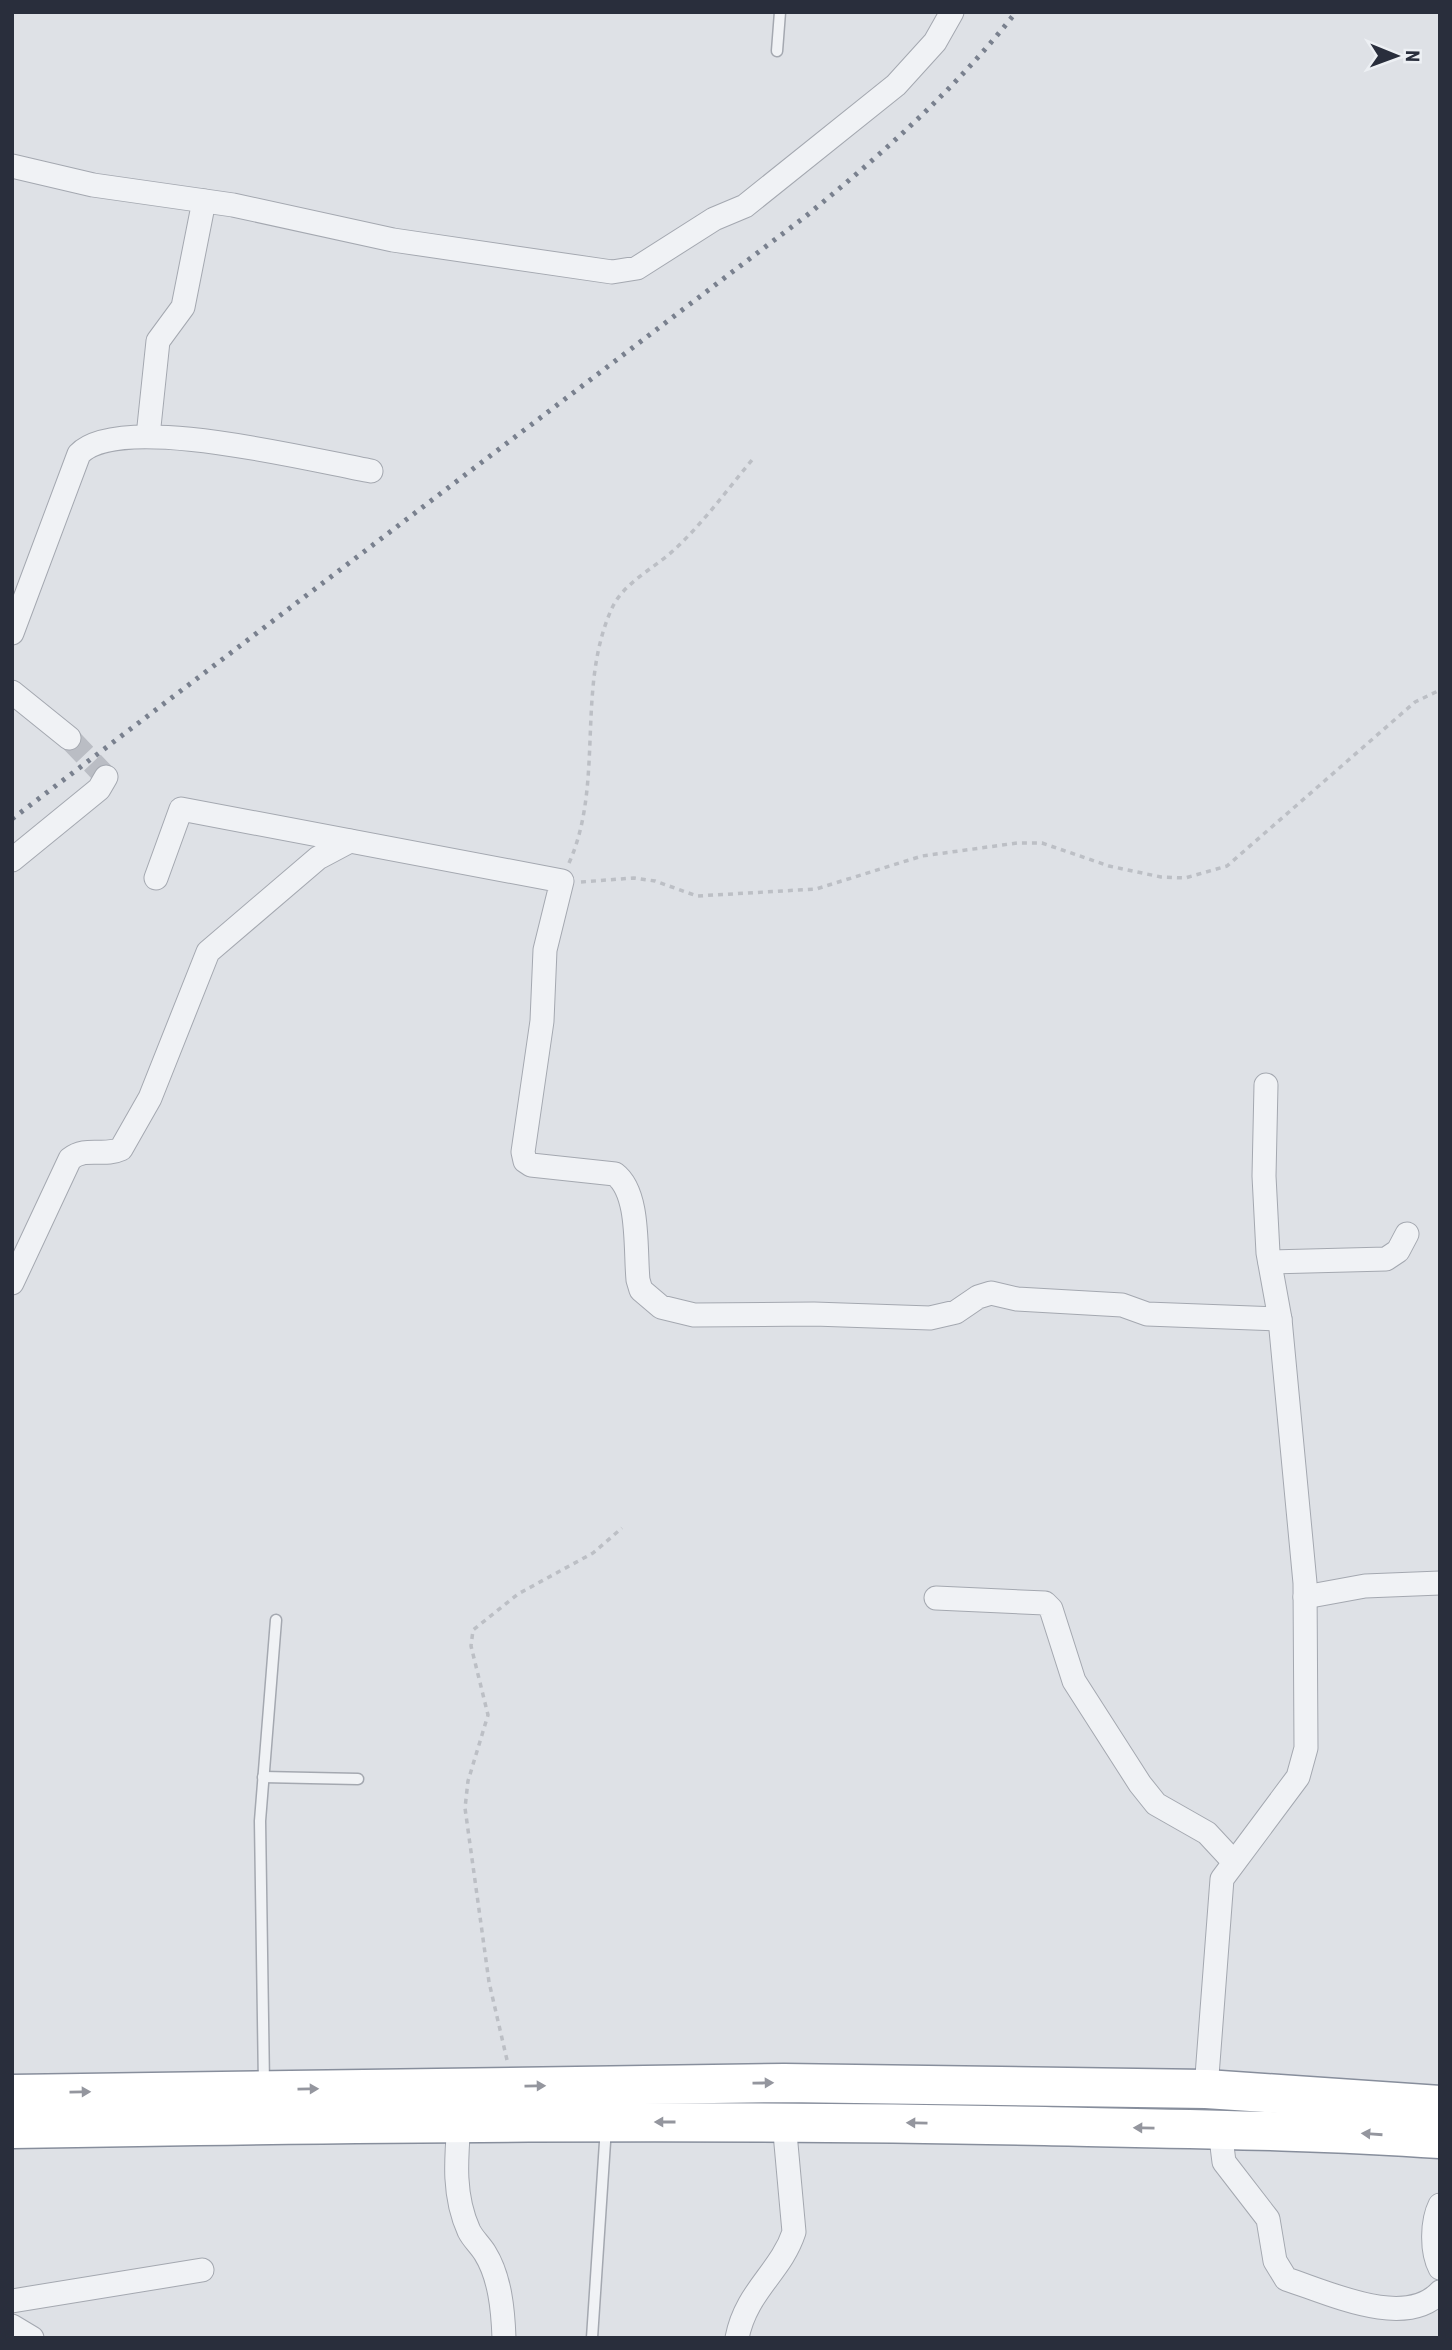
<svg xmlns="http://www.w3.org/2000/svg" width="1452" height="2350" viewBox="0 0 1452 2350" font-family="'Roboto Condensed',sans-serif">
<rect width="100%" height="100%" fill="#dee1e6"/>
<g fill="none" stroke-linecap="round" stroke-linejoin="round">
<path stroke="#babdc4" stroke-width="23" stroke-dasharray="23 11" stroke-linecap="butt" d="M69 738 106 777"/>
<defs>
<g id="lane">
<path d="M777 51 780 12"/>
<path d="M263 1777 358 1779"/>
<path d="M264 2085 260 1821 276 1620"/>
<path d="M592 2338 606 2127"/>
</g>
<g id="street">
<path d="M12 166 93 185 233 205 393 240 612 272 637 268 714 219 745 206 896 85 935 42 952 12"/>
<path d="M148 436 158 341 183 307 204 201"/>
<path d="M12 633 79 454C119 411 314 461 371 471"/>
<path d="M12 692 69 738"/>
<path d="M12 860 99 789 106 777"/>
<path d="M156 878 181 809 562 881 545 950 542 1021 523 1152 525 1161 531 1165 615 1174C640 1193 635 1249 638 1280L641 1290 661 1307 694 1315 814 1314 930 1318 956 1312 978 1297 991 1293 1017 1299 1122 1305 1147 1314 1280 1319"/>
<path d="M1270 1262 1386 1259 1398 1251 1407 1234"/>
<path d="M12 1283 70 1159C86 1146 104 1157 121 1149L150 1098 208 952 318 858 350 841"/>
<path d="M1305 1597 1365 1586 1440 1583"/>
<path d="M936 1598 1045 1603 1051 1609 1074 1681 1140 1784 1156 1804 1207 1833 1233 1861"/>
<path d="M1206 2089 1222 1879 1298 1777 1306 1748 1305 1583 1280 1319 1268 1253 1264 1176 1266 1085"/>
<path d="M459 2123C456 2160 453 2196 469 2231 473 2239 480 2245 485 2253 500 2277 503 2310 504 2338"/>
<path d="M1220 2130 1224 2162 1268 2219 1275 2261 1286 2279C1327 2292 1405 2330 1440 2292"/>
<path d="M1440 2205C1432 2221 1431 2251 1440 2268"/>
<path d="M12 2301 202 2270"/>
<path d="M12 2326 32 2338"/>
<path d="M737 2338C746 2291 781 2272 794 2232L784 2122"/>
</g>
<g id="highway">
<path d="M12 2094 784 2083 1206 2089 1440 2105"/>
<path d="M12 2129C357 2123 701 2119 1045 2126 1177 2129 1309 2130 1440 2139"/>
</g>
</defs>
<use href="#lane" stroke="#a4a8b0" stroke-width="13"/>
<use href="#street" stroke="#a4a8b0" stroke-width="25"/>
<use href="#highway" stroke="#878e9c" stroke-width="41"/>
<g stroke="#bcbfc5" stroke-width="3.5" stroke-dasharray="5 5" stroke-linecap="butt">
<path d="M569 863C605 783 575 686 613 606 625 582 656 567 675 549 704 522 727 490 752 460"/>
<path d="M581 882 634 878 655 881 697 896 816 889 922 856 1017 843H1042L1109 866 1161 877 1185 878 1227 866 1415 702 1440 690"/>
<path d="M507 2060 489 1982 465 1808 468 1781 488 1715 471 1646 473 1630 518 1594 593 1553 622 1528"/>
</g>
<use href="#lane" stroke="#f0f2f5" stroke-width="10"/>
<use href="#street" stroke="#f0f2f5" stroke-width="23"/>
<use href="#highway" stroke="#fff" stroke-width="38"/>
<path stroke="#79808e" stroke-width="5" stroke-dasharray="3.5 7" stroke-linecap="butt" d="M12 819 806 216C882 154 955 90 1016 12"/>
</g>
<defs><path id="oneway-solid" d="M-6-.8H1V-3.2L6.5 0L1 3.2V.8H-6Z" transform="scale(1.75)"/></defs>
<g fill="#94969e">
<use href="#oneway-solid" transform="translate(763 2083) rotate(-1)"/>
<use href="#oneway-solid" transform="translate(535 2086) rotate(-1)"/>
<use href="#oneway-solid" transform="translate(308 2089) rotate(-1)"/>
<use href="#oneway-solid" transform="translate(80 2092) rotate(-1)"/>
<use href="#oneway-solid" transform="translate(665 2122) rotate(180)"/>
<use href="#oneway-solid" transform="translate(917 2123) rotate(-179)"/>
<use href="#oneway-solid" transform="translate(1144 2128) rotate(-179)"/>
<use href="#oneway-solid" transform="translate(1372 2134) rotate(-176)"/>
</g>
<rect width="1452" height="2350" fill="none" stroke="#292e3c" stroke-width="28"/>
<g transform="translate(1396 56) rotate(91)" stroke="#edf0f4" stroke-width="5" paint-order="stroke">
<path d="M0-5L12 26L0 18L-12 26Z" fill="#292e3c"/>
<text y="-10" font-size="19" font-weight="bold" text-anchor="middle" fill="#292e3c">N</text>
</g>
</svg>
